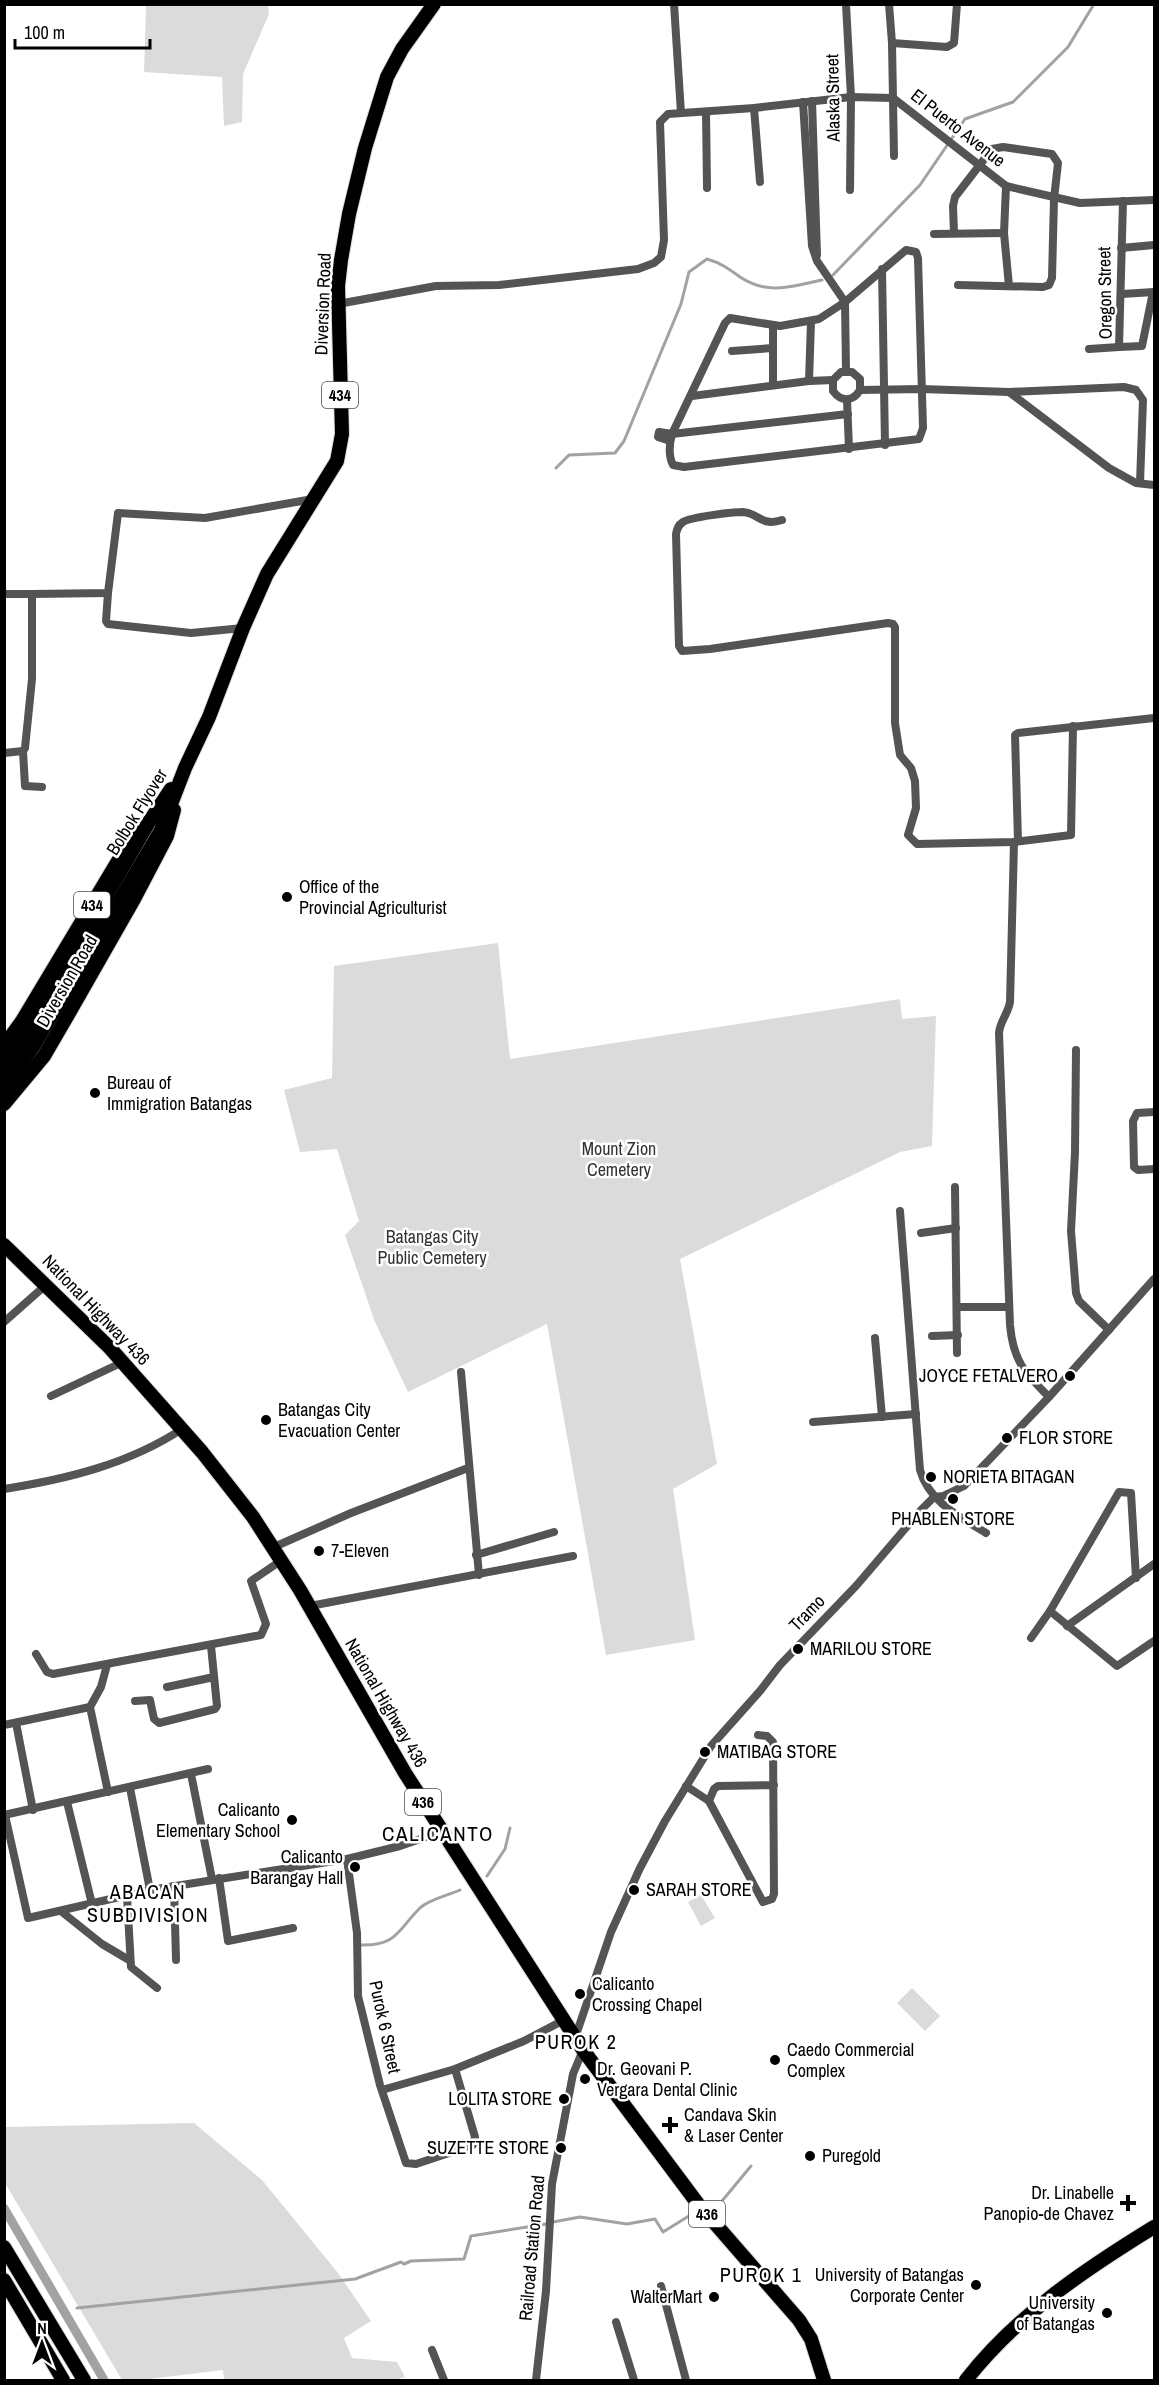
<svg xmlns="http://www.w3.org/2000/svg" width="1159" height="2385" viewBox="0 0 1159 2385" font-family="'Archivo Narrow',sans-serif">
<rect width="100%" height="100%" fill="#fff"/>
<g fill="#dbdbdb">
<path d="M146 5H268L269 14 243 74 242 122 224 126 222 77 144 72Z"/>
<path d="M498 943 510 1059 900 999 902 1019 936 1016 932 1146 900 1152 680 1259 717 1464 673 1489 695 1640 606 1655 547 1324 408 1392 375 1322 345 1235 359 1221 337 1149 300 1152 284 1090 332 1078 334 966Z"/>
<path d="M701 1895 715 1918 701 1926 688 1902Z"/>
<path d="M912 1988 940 2016 925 2031 897 2003Z"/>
<path d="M194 2123 262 2180 338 2273 371 2321 344 2338 352 2358 397 2362 405 2377 395 2380H224L223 2370 141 2380H122L5 2183V2127Z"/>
</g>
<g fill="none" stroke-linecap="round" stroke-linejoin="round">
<g stroke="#a2a2a2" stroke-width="3">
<path d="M833 275 920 185 965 119 1013 102 1068 47 1094 4"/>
<path d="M556 468 569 455 615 453 624 441 681 304 689 272 707 259C721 263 729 269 740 277 769 296 792 286 822 280"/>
<path d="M487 1876 505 1849 510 1828"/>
<path d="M361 1945C398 1946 398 1929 421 1907 431 1899 449 1895 460 1890"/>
<path d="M722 2201 751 2166"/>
<path d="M553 2222 580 2217 627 2224 655 2219 663 2232 697 2211"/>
<path d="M77 2308 355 2279 401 2262 404 2264 411 2261 464 2259 471 2236 546 2224"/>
</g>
<path stroke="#a2a2a2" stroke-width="9" d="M4 2208 104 2380"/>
<defs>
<g id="primary">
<path d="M4 1046 22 1021 139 826"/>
<path d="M4 1104 44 1056 69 1013 134 899 167 836 174 810"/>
<path d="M4 1245 110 1348 202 1452 253 1517 300 1590 405 1773 583 2050 698 2204 799 2320 811 2339 824 2380"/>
<path d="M966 2380C1017 2315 1084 2270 1154 2227"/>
</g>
<g id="trunk">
<path d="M4 1065 23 1040 149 822 171 789"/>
<path d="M4 1085 33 1047 161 830 185 768 209 717 243 628 267 574 337 461 342 434 338 286 341 260 349 214 365 148 387 77 402 49 434 4"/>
<path d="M4 2247 84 2380"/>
<path d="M4 2280 63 2380"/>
</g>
</defs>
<use href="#primary" stroke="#dbdbdb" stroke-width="16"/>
<use href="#trunk" stroke="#dbdbdb" stroke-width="16"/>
<g stroke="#545454" stroke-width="8">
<path d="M674 4 681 113"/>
<path d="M846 4 851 97 850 190"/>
<path d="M889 4 892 43 894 156"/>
<path d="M892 43 947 47 954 43 957 4"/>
<path d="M812 101 817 255"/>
<path d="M803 102 812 246 817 261 845 302 846 371"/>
<path d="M754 108 760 182"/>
<path d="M706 112 707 188"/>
<path d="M1006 186 1004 233 1009 286"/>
<path d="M1123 201 1119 347 1142 346 1153 292"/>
<path d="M954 233 953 206 955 197 992 149 1003 147 1052 154 1058 163 1054 199 1052 278 1049 285 1043 287 958 285"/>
<path d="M934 234 1004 233"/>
<path d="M1121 248 1154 245"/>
<path d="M906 250 916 252 918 258 923 428 919 439 684 467 673 465C668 455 669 445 672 434L725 323 730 318 780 326 819 319 845 302Z"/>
<path d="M882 269 885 445"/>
<path d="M1122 294 1154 292"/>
<path d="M338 304 436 286 499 285 638 269 654 263 661 257 664 240 660 122 668 114 754 108 851 97 893 98 1006 186 1080 203 1154 200"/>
<path d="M773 325V385"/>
<path d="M1089 349 1119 347"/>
<path d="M732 351 773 348"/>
<path d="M809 381 811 322"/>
<path d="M860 390V379L852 372H841L833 380V391C841 402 853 402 860 390L922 389 1009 392 1109 468 1136 483 1154 485"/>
<path d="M1009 392 1124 387 1136 390 1143 400 1140 483"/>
<path d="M692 396 809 381 833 380"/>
<path d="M847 400 849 449"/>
<path d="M670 441 658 437 659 432 672 434 848 414"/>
<path d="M782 520C761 527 759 513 743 512 732 512 691 517 683 522 678 525 677 529 676 534L679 646 682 651 710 649 888 623 893 624 895 627V723L900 755 911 768 915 781 916 808 908 835 917 844 1014 842 1071 835 1073 726"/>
<path d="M108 593 106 621 108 624 191 633 243 628"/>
<path d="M4 594H32"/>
<path d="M23 751 25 786 42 787"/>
<path d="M4 753 23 751 25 748 32 679V594L108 593 118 513 205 518 313 499"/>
<path d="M1018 841 1015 735 1018 733 1154 718"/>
<path d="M1014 842 1010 1002C1008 1014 1000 1021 999 1033L1010 1325C1013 1361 1025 1373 1049 1397"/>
<path d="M1076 1050 1075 1152 1071 1231 1076 1293 1079 1301 1109 1330"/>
<path d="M1154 1112 1137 1113 1133 1121 1134 1167 1138 1170 1154 1169"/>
<path d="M955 1187 957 1353"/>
<path d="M900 1211 920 1470C929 1502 960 1517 986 1533"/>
<path d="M921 1233 956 1228"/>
<path d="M957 1307H1009"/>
<path d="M4 1322 47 1284"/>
<path d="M932 1336 958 1335"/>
<path d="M875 1338 882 1417"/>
<path d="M461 1372 479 1575"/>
<path d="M51 1396 123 1362"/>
<path d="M813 1422 916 1414"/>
<path d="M4 1489C67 1479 129 1464 182 1429"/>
<path d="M274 1547 351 1513 468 1468"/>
<path d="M476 1555 554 1532"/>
<path d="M310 1606 573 1556"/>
<path d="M1050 1611 1117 1666 1154 1641"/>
<path d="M1067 1626 1154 1564"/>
<path d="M1031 1638 1050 1611 1119 1492 1131 1493 1136 1578"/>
<path d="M36 1654 47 1672 53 1674 261 1635 266 1624 251 1581 282 1560"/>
<path d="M107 1665 101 1687 90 1707 108 1792"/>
<path d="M167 1687 214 1677"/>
<path d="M135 1701 150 1700 154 1719 159 1723 215 1709 217 1706 211 1646"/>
<path d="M16 1723 33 1810"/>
<path d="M4 1725 90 1707"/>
<path d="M758 1735 767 1736 773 1742 774 1894 772 1899 763 1902 709 1801 714 1789 718 1786 774 1785"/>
<path d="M191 1774 212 1879"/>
<path d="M686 1786 709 1801"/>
<path d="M130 1788 150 1890"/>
<path d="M67 1802 92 1904"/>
<path d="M4 1815 208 1769"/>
<path d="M5 1815 28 1918 150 1890 347 1859 400 1846 441 1832"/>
<path d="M347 1859 357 1933 358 1996 380 2085 406 2163 416 2164 473 2145 475 2137 455 2069"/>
<path d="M219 1878 228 1941 293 1928"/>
<path d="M174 1886 176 1960"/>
<path d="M127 1896 131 1967 157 1988"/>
<path d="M62 1912 102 1944 129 1960"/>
<path d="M575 2038 611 1932 640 1868 665 1821 711 1746 760 1691 780 1665 856 1586 921 1510 934 1497 943 1496 964 1486 1049 1397 1154 1279"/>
<path d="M382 2090 455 2069 524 2041 564 2020"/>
<path d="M661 2286 686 2380"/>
<path d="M616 2322 634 2380"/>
<path d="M432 2350 444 2380"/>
<path d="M536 2380 546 2291 552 2184 573 2074 583 2050"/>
</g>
<use href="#primary" stroke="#000" stroke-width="14"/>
<use href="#trunk" stroke="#000" stroke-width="14"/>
</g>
<g fill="#000" stroke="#fff" stroke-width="2">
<circle cx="287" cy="897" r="6"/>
<circle cx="95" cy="1093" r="6"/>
<circle cx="1070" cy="1376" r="6"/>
<circle cx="266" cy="1420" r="6"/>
<circle cx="1007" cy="1438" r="6"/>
<circle cx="931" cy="1477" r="6"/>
<circle cx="953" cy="1499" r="6"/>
<circle cx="319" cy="1551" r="6"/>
<circle cx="798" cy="1649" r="6"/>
<circle cx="705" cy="1752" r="6"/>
<circle cx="292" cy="1820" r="6"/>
<circle cx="355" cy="1867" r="6"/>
<circle cx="634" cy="1890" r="6"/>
<circle cx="580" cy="1994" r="6"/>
<circle cx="775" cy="2060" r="6"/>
<circle cx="585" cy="2079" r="6"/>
<circle cx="564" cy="2099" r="6"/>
<path d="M667 2116h6v6h6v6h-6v6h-6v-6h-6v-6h6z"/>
<circle cx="561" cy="2148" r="6"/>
<circle cx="810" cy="2156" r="6"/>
<path d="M1125 2194h6v6h6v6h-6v6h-6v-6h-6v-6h6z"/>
<circle cx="976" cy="2285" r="6"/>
<circle cx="714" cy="2297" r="6"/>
<circle cx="1107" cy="2313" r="6"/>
</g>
<g text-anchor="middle" stroke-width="5" stroke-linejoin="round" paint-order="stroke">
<g fill="#fff" stroke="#4c4c4c" stroke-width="1.5">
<rect x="322" y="382" width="36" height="26" rx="4.5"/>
<rect x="74" y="892" width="36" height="26" rx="4.5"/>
<rect x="405" y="1789" width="36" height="26" rx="4.5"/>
<rect x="689" y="2201" width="36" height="26" rx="4.5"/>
</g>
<g font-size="16" font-weight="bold" fill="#000">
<text x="340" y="401">434</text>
<text x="92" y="911">434</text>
<text x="423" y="1808">436</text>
<text x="707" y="2220">436</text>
</g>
<g font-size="18" fill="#000" stroke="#fff">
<text transform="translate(833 98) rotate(-91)" y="6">Alaska Street</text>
<text transform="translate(958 128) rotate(38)" y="6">El Puerto Avenue</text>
<text transform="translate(1105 293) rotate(-91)" y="6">Oregon Street</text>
<text transform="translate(323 304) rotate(-88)" y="6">Diversion Road</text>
<text transform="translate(137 812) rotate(-58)" y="6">Bolbok Flyover</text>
<text transform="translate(67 981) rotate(-60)" y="6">Diversion Road</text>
<text transform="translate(96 1310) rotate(46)" y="6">National Highway 436</text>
<text transform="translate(807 1613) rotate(-46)" y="6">Tramo</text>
<text transform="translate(386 1703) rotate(60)" y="6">National Highway 436</text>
<text transform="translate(385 2027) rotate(78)" y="6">Purok 6 Street</text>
<text transform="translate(532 2248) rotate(-85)" y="6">Railroad Station Road</text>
</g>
<g font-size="18" fill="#000" stroke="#fff" text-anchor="start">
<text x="299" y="893">Office of the<tspan x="299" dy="21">Provincial Agriculturist</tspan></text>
<text x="107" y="1089">Bureau of<tspan x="107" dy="21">Immigration Batangas</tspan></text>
<text x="1058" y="1382" text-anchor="end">JOYCE FETALVERO</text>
<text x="278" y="1416">Batangas City<tspan x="278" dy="21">Evacuation Center</tspan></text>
<text x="1019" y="1444">FLOR STORE</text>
<text x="943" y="1483">NORIETA BITAGAN</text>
<text x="953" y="1525" text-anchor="middle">PHABLEN STORE</text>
<text x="331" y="1557">7-Eleven</text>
<text x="810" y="1655">MARILOU STORE</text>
<text x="717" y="1758">MATIBAG STORE</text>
<text x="280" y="1816" text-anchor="end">Calicanto<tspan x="280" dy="21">Elementary School</tspan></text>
<text x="343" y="1863" text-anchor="end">Calicanto<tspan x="343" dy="21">Barangay Hall</tspan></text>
<text x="646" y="1896">SARAH STORE</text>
<text x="592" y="1990">Calicanto<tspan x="592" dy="21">Crossing Chapel</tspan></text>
<text x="787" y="2056">Caedo Commercial<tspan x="787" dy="21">Complex</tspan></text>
<text x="597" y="2075">Dr. Geovani P.<tspan x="597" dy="21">Vergara Dental Clinic</tspan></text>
<text x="552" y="2105" text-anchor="end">LOLITA STORE</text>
<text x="684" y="2121">Candava Skin<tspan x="684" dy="21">&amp; Laser Center</tspan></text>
<text x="549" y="2154" text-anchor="end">SUZETTE STORE</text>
<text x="822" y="2162">Puregold</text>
<text x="1114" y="2199" text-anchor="end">Dr. Linabelle<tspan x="1114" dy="21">Panopio-de Chavez</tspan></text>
<text x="964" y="2281" text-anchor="end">University of Batangas<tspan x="964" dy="21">Corporate Center</tspan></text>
<text x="702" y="2303" text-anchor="end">WalterMart</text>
<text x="1095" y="2309" text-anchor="end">University<tspan x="1095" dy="21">of Batangas</tspan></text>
</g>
<g font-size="18" fill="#323232" stroke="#fff">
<text x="619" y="1155">Mount Zion<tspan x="619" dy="21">Cemetery</tspan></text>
<text x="432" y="1243">Batangas City<tspan x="432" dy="21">Public Cemetery</tspan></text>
</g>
<g font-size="20" letter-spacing="1.5" fill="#000" stroke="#fff">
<text x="148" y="1899">ABACAN<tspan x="148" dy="23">SUBDIVISION</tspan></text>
<text x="576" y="2049">PUROK 2</text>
<text x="761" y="2282">PUROK 1</text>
</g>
<g font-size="21" letter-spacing="1.5" fill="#000" stroke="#fff">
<text x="438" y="1841">CALICANTO</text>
</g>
</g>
<rect width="1159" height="2385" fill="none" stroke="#000000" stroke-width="12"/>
<g transform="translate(42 2343)" stroke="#ffffff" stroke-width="4.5" paint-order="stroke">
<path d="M0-4.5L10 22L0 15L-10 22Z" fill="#000000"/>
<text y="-9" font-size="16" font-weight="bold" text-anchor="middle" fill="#000000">N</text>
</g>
<path d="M15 39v9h135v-9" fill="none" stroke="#000000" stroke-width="3"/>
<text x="24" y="39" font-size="18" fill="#000000" stroke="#ffffff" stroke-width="4.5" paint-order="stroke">100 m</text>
</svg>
